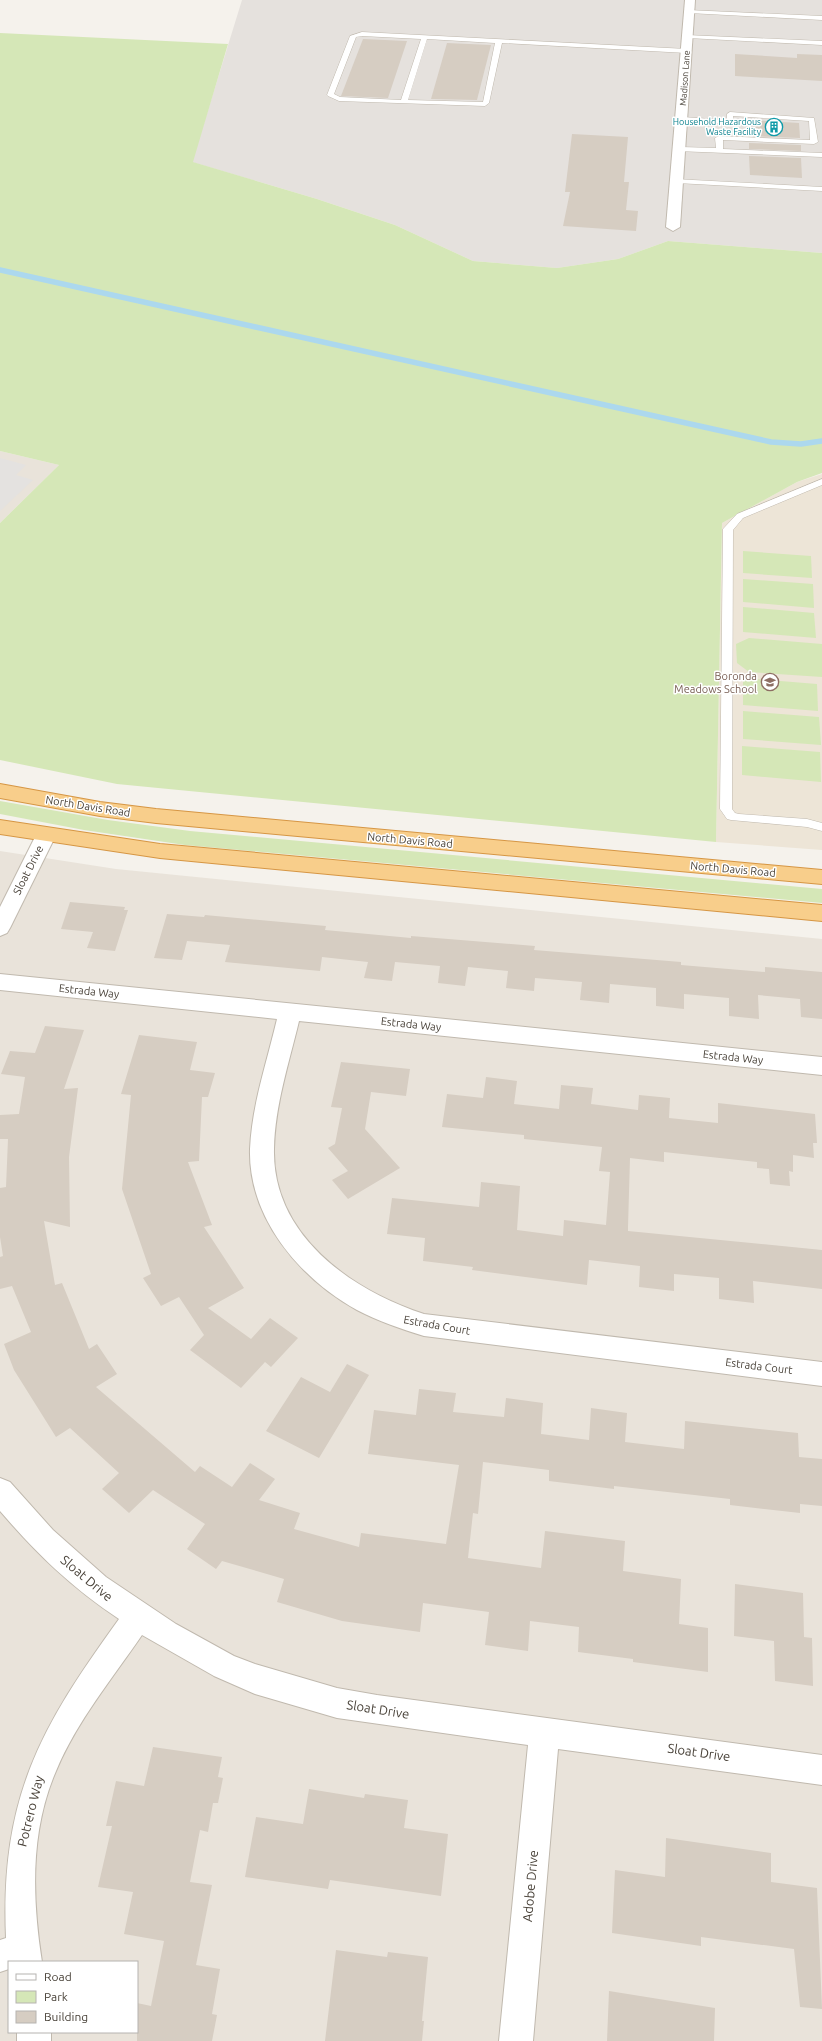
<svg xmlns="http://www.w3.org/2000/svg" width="822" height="2041" viewBox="0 0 822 2041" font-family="Ubuntu,sans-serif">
<rect width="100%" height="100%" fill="#f5f2ec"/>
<g fill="#e9e3da" fill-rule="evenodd">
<path d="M0 451 59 465 0 523Z"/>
<path d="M0 851 116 869 822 939V2041H0ZM9 1962H137V2032H9Z"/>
</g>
<path fill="#e5e1dd" d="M242 0H822V253L668 241 618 259 557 268 473 261 395 225 317 199 192 162Z"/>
<path fill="#ede5d7" d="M822 474V850L716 842 722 523 797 482Z"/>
<g fill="#d5e7b7">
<path d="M0 33 228 44 193 162 317 199 395 225 473 261 557 268 618 259 668 241 822 253V473L797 482 722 523 716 842 117 784 0 760V523L59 465 0 451Z"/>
<path d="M743 551 811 556 812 578 743 573Z"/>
<path d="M743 579 813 584 814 608 743 602Z"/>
<path d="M743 607 814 613 816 638 743 632Z"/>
<path d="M749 638 822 644V677L749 672 737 663 736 644Z"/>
<path d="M743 678 817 684 818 711 743 705Z"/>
<path d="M743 711 819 717 821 745 743 739Z"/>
<path d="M742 746 820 752 821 782 742 775Z"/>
<path d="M0 801 108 820 190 831 822 889V903L185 845 84 830 0 814Z"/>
</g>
<path fill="#e4e2e0" d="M0 458 26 465 16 475 33 480 0 511Z"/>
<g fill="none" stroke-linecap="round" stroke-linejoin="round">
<path stroke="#acd8ee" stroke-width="5.5" d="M0 270 771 442 801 444 822 441"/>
</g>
<g fill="#d6cdc2">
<path d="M363 39 407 41 388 98 341 96Z"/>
<path d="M447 43 491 45 477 100 431 99Z"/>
<path d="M735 54 797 58V54L822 55V81L735 76Z"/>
<path d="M749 120 799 123 800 138 749 136Z"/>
<path d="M572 134 628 137 624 182H629L626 210 638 211 636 231 563 226 570 192H565Z"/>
<path d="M749 143 801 145V151L749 149Z"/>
<path d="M749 156 801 158 802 178 750 175Z"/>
<path d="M70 902 125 907 124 910H128L115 951 87 948 93 932 61 929Z"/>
<path d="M167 914 204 917 205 915 326 926 325 930 411 938V936L535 946 534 950 681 962V965L765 972V967L822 972V1019L801 1017 800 999 758 995 759 1019 729 1016V998L684 994V1009L656 1006V988L610 984 609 1003 580 1000 582 982 535 978 534 991 506 988 508 971 468 967 465 986 438 983 440 966 395 962 392 981 364 978 368 962 322 957 320 971 225 962 230 945 187 941 182 960 154 958Z"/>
<path d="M45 1026 84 1030 64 1089 78 1088 69 1157 70 1227 44 1221 55 1285 62 1283 89 1349 97 1344 117 1374 96 1387 195 1472 200 1466 232 1487 250 1463 275 1479 259 1500 300 1513 294 1529 359 1547 361 1533 446 1544 459 1465 368 1454 374 1410 416 1415 419 1389 456 1393 453 1412 504 1417 506 1398 543 1403 541 1434 589 1440 591 1408 627 1413 625 1442 684 1449 685 1421 798 1433 799 1457 822 1459V1506L800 1504V1513L730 1505V1499L614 1486V1489L549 1481V1470L483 1462 478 1514 473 1513 468 1558 541 1568 545 1531 625 1541 623 1571 681 1579 679 1624 708 1628V1672L633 1662V1659L578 1652 579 1627 530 1621 528 1651 485 1645 489 1612 423 1603 420 1632 342 1621 277 1602 284 1579 222 1561 216 1569 187 1549 205 1524 153 1490 129 1513 102 1489 119 1473 70 1428 56 1437 14 1370 4 1344 31 1332 12 1286 0 1289V1257L3 1256 0 1237V1188L6 1187 8 1139H0V1115L19 1114 25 1077 1 1074 10 1051 35 1053Z"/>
<path d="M139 1035 197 1042 190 1070 215 1073 208 1097H202L199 1161 188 1162 212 1225 204 1227 244 1288 208 1308 251 1339 270 1318 298 1338 271 1367 265 1362 241 1388 190 1350 204 1335 179 1297 161 1306 143 1278 151 1274 122 1189 131 1095 121 1094Z"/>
<path d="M341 1062 410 1069 406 1096 371 1092 365 1129 400 1168 348 1199 332 1180 348 1171 328 1148 335 1144 342 1108 331 1107Z"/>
<path d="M486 1077 517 1081 514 1104 559 1109 561 1085 593 1088 591 1104 638 1110 639 1095 670 1098 669 1118 718 1123V1103L815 1114 817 1143H813L814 1158 793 1155V1172L789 1171 790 1186 770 1184 769 1169 757 1168V1162L664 1152V1162L630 1158 628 1227V1231L822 1250V1289L753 1281 754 1303 719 1299V1278L674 1274V1291L639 1287 640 1266 589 1260 587 1285 472 1270 473 1267 423 1261 425 1238 387 1234 392 1198 479 1207 481 1182 520 1186 517 1230 563 1236 564 1220 606 1225 610 1172 599 1171 602 1147 524 1139V1135L442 1127 447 1094 483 1098Z"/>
<path d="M347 1364 369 1375 319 1458 266 1431 301 1377 330 1392Z"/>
<path d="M735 1584 803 1593 804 1637 812 1638 813 1686 775 1681 774 1641 734 1636Z"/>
<path d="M153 1747 222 1757 218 1777 223 1778 218 1803H213L208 1832 200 1830 190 1882 212 1885 196 1965 220 1969 212 2014 217 2015 212 2041H137V2003L151 2006 164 1941 124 1934 133 1892 98 1887 112 1826H106L116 1781 144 1786Z"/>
<path d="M309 1789 364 1798 365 1794 408 1800 404 1828 448 1834 441 1896 330 1880 328 1889 245 1877 256 1817 303 1824Z"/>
<path d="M666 1838 771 1853V1882L817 1888 822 2009 800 2007 794 1949 701 1937V1946L612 1933 615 1870 665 1877Z"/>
<path d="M336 1950 387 1957 388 1952 428 1957 422 2021H424L422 2041H325Z"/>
<path d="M609 1991 715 2008 714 2041H607Z"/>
</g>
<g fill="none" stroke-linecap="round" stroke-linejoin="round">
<defs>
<g id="service">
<path d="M687 10 822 16V20L689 13 687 12Z"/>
<path d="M362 32 687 49 690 51 687 53 502 43 489 103 485 106 339 101 328 96 327 95 350 36ZM362 36 421 39 401 100 340 97 334 94 356 37ZM427 39 495 43 483 102 408 100Z"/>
<path d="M686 35 822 41V45L688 38 686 37Z"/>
<path d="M730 112 814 118 818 142 814 144 723 140V149L822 153V157L677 151 676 149 680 147 716 148 715 138 719 136 810 140 809 121 733 116 734 122 730 124 682 121 679 119 682 117 727 120V114Z"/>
<path d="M674 179 822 187V191L677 183H674Z"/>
<path d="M822 479V485L743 518 733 530 732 809 735 813 739 814 807 819 822 823V831L807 827 731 820 727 819 720 809 723 529 737 514Z"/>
</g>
<g id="minor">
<path d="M685 0H695L680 227 673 231 666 227Z"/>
<path d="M46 828 53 830 56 835 10 928 7 933 0 936V907L36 835 39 830Z"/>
<path d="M0 974 822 1057V1075L299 1021C289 1063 275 1105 274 1149 272 1235 351 1290 424 1314L822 1362V1386L424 1336C401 1329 378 1321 357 1310 299 1278 248 1217 250 1149 252 1104 267 1062 277 1019L0 990Z"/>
<path d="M0 1478 10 1482 53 1530 106 1577 176 1624 234 1656 255 1664 337 1688 377 1695 822 1755V1785L558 1749 533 2041H499L528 1745 337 1718 255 1694 214 1676 142 1635C112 1679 77 1721 56 1771 30 1831 32 1898 42 1962H9V1969L0 1972V1940L6 1938C0 1797 41 1727 119 1619 71 1587 37 1554 0 1511Z"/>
<rect x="17" y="2032" width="34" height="9"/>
</g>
<g id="trunk">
<path d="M0 784 100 802 156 809 822 870V884L156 823 100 816 0 798Z"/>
<path d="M0 820 160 844 822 905V921L160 858 0 834Z"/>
</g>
</defs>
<use href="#service" stroke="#c0b9ae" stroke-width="1"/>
<use href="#minor" stroke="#c0b9ae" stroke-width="2"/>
<use href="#trunk" stroke="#d69644" stroke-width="2"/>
<use href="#service" fill="#fff" fill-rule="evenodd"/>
<use href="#minor" fill="#fff" fill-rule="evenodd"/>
<use href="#trunk" fill="#f8ce8b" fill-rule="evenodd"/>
</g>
<defs>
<symbol id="building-ring" viewBox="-11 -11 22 22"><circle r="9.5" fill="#fff" stroke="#0f9aa8" stroke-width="1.5"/><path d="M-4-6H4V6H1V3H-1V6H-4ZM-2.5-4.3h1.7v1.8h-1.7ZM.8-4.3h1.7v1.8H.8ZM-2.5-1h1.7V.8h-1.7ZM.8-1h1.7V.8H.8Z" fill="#0f9aa8"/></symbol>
<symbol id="school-ring" viewBox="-11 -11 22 22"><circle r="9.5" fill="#fff" stroke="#8d6e63" stroke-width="1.5"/><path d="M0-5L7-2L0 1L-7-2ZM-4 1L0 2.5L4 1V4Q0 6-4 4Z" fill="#8d6e63"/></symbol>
</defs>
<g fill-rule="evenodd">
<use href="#building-ring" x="764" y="117" width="20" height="20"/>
<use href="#school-ring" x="760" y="672" width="20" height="20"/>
</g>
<g text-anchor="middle" stroke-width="3" stroke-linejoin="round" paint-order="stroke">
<g font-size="9" fill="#494239" stroke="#fff">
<text transform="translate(685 78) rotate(-86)" y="3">Madison Lane</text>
</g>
<g font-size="9" fill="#0d838f" stroke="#fff" text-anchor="end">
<text x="761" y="125">Household Hazardous<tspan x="761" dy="10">Waste Facility</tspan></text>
</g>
<g font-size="11" fill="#785e54" stroke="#fff" text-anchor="end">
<text x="757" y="680">Boronda<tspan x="757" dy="13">Meadows School</tspan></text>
</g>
<g font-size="11" fill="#494239" stroke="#fff">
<text transform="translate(88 806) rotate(9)" y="4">North Davis Road</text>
<text transform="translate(410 840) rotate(5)" y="4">North Davis Road</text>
<text transform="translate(733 869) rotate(5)" y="4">North Davis Road</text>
<text transform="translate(28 870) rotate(-63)" y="4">Sloat Drive</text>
<text transform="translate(89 991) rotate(6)" y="4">Estrada Way</text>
<text transform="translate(411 1024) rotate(6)" y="4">Estrada Way</text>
<text transform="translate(733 1057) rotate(6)" y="4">Estrada Way</text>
<text transform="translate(437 1325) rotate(10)" y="4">Estrada Court</text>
<text transform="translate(759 1366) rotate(7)" y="4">Estrada Court</text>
</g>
<g font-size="13" fill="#494239" stroke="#fff">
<text transform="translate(87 1578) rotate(40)" y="5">Sloat Drive</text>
<text transform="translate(378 1709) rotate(9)" y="5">Sloat Drive</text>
<text transform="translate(699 1752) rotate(8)" y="5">Sloat Drive</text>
<text transform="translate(30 1811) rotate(-76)" y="5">Potrero Way</text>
<text transform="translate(530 1886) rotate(-85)" y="5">Adobe Drive</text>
</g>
</g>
<rect x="8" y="1961" width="130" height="72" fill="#ffffff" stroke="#b6b3b0"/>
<rect x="16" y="1974" width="20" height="6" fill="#ffffff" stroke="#b6b3b0"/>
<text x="44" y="1981" font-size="12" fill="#494239">Road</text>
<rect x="16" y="1991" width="20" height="12" fill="#d5e7b7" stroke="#b6b3b0"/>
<text x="44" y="2001" font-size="12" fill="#494239">Park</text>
<rect x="16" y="2011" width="20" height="12" fill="#d6cdc2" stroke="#b6b3b0"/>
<text x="44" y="2021" font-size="12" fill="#494239">Building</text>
</svg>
